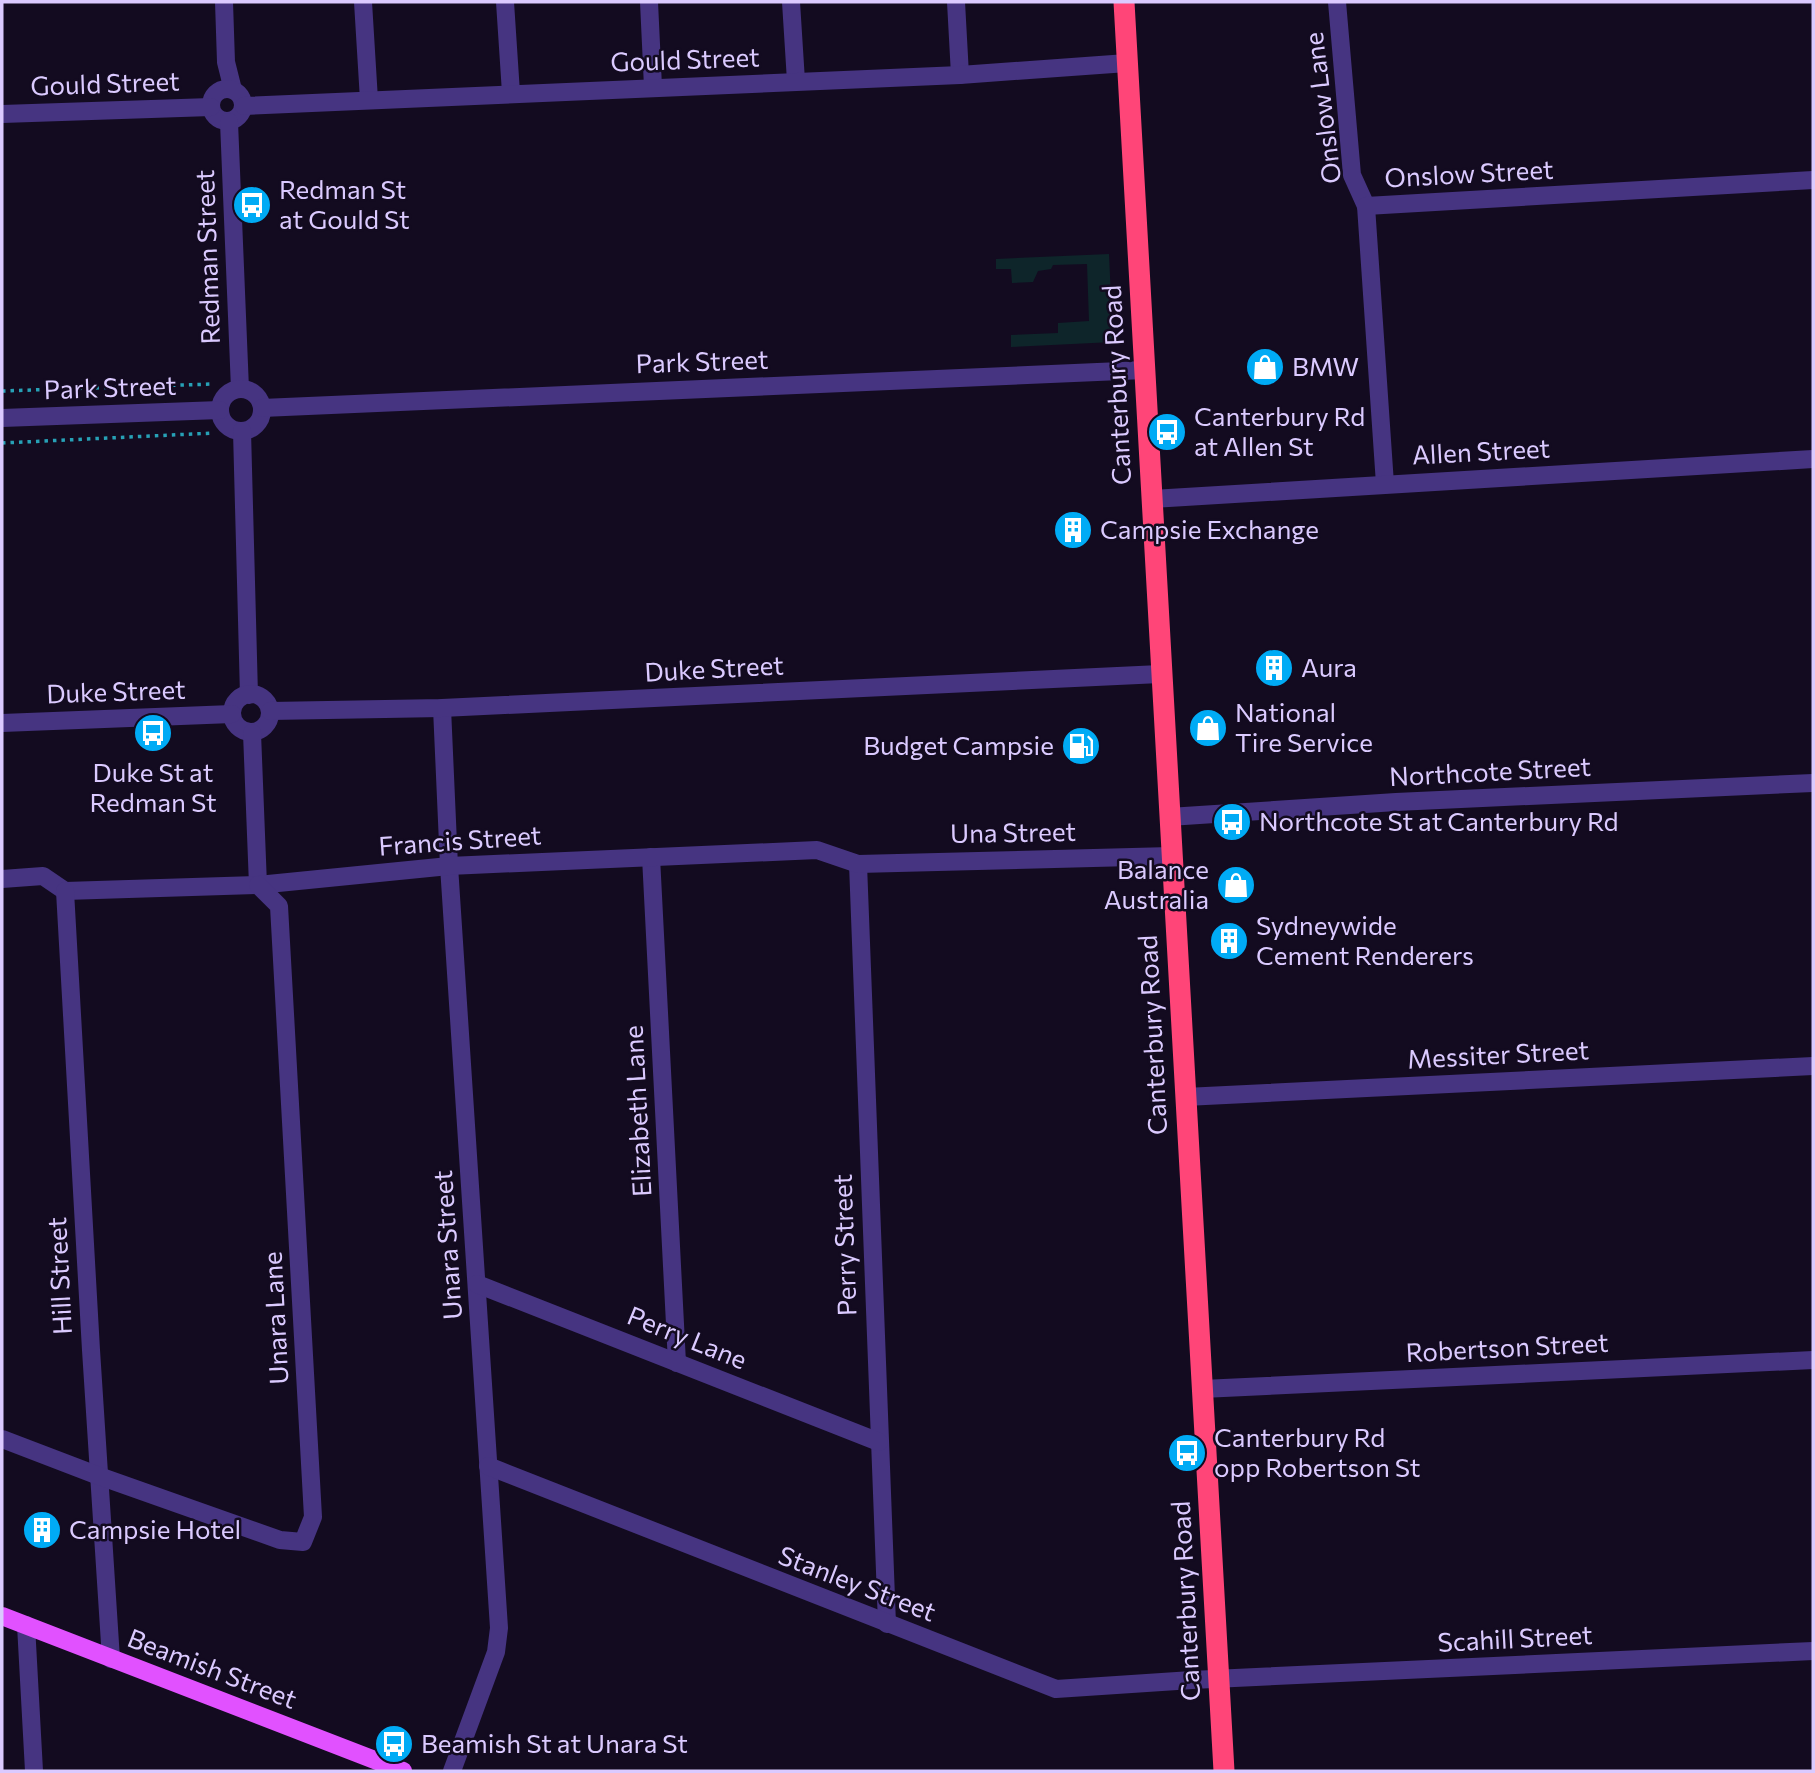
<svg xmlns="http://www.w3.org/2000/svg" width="1815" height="1773" viewBox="0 0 1815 1773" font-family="Commissioner,sans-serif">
<rect width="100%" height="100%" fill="#130b20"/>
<path fill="#0e252a" d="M1109 254 1113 342 1011 347V335L1058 333V323L1089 321 1087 264 1053 265 1051 269 1038 271 1033 282 1012 283 1011 269H996V259Z"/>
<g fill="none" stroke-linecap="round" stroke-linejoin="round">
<g stroke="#27a1b6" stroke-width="3.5" stroke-dasharray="3.5 5" stroke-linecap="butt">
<path d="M2 391 213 384"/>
<path d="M2 443 214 433"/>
</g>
<g stroke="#463481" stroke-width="18">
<path d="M224 2 226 62 233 90"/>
<path d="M363 2 369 100"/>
<path d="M505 2 511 93"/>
<path d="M649 2 653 87"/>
<path d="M791 2 796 81"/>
<path d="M956 2 960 75"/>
<path d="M1337 2 1352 175 1366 206"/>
<circle cx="227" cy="105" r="16"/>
<path d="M244 106 960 75 1127 63"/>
<path d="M2 114 211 107"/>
<path d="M229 122 240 389"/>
<circle cx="241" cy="410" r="21"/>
<path d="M262 408 1144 370"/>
<path d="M2 418 220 410"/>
<path d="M242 431 249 695"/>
<path d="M1385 484 1366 206 1813 180"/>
<path d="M1152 499 1813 459"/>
<circle cx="251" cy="713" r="19"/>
<path d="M442 708 449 866 499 1628 496 1652 452 1771"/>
<path d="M270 711 442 708 1160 674"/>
<path d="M2 723 232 714"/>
<path d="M252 733 258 885"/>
<path d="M1169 817 1396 802 1813 783"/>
<path d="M651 857 677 1363"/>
<path d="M858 864 887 1624"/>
<path d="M2 879 43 876 65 891"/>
<path d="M65 891 258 885 449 866 817 850 858 864 1171 856"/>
<path d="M65 891 91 1350 111 1659"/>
<path d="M1185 1097 1813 1066"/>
<path d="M477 1284 879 1442"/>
<path d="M1202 1389 1813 1360"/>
<path d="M2 1439 99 1476 280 1540 303 1542 313 1517 279 906 258 885"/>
<path d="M488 1466 1056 1689 1192 1680 1813 1651"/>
<path d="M26 1625 34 1771"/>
</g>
<path stroke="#e151ff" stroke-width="18" d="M2 1616 403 1771"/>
<path stroke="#ff4578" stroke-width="21" d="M1124 2 1224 1771"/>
</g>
<defs>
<symbol id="bus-disc" viewBox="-11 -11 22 22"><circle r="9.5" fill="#00abf5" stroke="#130b20"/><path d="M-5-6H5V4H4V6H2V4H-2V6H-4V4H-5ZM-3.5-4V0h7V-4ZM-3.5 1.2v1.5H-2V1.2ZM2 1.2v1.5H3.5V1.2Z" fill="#fff"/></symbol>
<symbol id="shop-disc" viewBox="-11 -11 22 22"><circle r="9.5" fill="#00abf5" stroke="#130b20"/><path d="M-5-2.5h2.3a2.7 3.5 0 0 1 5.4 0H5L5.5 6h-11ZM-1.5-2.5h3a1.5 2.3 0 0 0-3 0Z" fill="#fff"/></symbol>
<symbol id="building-disc" viewBox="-11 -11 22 22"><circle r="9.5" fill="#00abf5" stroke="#130b20"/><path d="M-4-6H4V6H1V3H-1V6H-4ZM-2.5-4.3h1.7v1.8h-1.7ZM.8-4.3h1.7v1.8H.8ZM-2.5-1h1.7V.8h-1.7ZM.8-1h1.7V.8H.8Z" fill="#fff"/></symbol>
<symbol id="fuel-disc" viewBox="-11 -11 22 22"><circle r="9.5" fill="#00abf5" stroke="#130b20"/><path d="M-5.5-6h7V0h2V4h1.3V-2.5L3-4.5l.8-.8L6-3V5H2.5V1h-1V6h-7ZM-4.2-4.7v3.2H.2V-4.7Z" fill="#fff"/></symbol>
</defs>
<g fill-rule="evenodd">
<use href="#bus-disc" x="230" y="183" width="44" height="44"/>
<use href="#shop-disc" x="1243" y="345" width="44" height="44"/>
<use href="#bus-disc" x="1145" y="410" width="44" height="44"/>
<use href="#building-disc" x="1051" y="508" width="44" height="44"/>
<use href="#building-disc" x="1252" y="646" width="44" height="44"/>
<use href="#shop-disc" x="1186" y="706" width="44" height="44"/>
<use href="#bus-disc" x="131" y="711" width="44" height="44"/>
<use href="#fuel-disc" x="1059" y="724" width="44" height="44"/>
<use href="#bus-disc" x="1210" y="800" width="44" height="44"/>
<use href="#shop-disc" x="1214" y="863" width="44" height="44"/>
<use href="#building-disc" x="1207" y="919" width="44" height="44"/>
<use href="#bus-disc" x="1165" y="1431" width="44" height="44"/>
<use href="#building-disc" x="20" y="1508" width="44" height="44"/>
<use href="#bus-disc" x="372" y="1722" width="44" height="44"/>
</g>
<g text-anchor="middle" stroke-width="5" stroke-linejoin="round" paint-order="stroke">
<g font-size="26" fill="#dbcaff" stroke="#130b20">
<text transform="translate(685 60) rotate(-2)" y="9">Gould Street</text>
<text transform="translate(105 84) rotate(-2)" y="9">Gould Street</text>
<text transform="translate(1323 108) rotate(-97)" y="9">Onslow Lane</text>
<text transform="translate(1469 174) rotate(-3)" y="9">Onslow Street</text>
<text transform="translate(208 257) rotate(-92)" y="9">Redman Street</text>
<text transform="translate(702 362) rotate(-2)" y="9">Park Street</text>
<text transform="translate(1117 385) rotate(-93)" y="9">Canterbury Road</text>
<text transform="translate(110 388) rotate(-2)" y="9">Park Street</text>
<text transform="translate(1481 452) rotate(-3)" y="9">Allen Street</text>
<text transform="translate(714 669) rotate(-3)" y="9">Duke Street</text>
<text transform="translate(116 692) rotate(-2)" y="9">Duke Street</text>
<text transform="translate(1490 772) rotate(-3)" y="9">Northcote Street</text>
<text transform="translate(1013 833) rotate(-1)" y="9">Una Street</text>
<text transform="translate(460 841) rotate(-4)" y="9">Francis Street</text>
<text transform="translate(1153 1035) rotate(-93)" y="9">Canterbury Road</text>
<text transform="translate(1498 1055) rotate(-3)" y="9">Messiter Street</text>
<text transform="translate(638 1111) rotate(-93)" y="9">Elizabeth Lane</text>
<text transform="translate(448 1245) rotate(-94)" y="9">Unara Street</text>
<text transform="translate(845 1245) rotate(-92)" y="9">Perry Street</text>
<text transform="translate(60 1276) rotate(-93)" y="9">Hill Street</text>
<text transform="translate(276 1318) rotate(-93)" y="9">Unara Lane</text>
<text transform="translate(687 1338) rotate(22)" y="9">Perry Lane</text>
<text transform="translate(1507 1348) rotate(-3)" y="9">Robertson Street</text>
<text transform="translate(857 1584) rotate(21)" y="9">Stanley Street</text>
<text transform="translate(1186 1601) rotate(-93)" y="9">Canterbury Road</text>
<text transform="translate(1515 1639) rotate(-3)" y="9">Scahill Street</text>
<text transform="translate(212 1669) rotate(21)" y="9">Beamish Street</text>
</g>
<g font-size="26" fill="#dbcaff" stroke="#130b20" text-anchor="start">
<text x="279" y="199">Redman St<tspan x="279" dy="30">at Gould St</tspan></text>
<text x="1292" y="376">BMW</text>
<text x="1194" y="426">Canterbury Rd<tspan x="1194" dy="30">at Allen St</tspan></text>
<text x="1100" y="539">Campsie Exchange</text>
<text x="1301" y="677">Aura</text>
<text x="1235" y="722">National<tspan x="1235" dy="30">Tire Service</tspan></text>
<text x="1054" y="755" text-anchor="end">Budget Campsie</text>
<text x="153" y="782" text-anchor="middle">Duke St at<tspan x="153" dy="30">Redman St</tspan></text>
<text x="1259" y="831">Northcote St at Canterbury Rd</text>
<text x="1209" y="879" text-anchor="end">Balance<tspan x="1209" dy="30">Australia</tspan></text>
<text x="1256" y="935">Sydneywide<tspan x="1256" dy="30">Cement Renderers</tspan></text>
<text x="1214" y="1447">Canterbury Rd<tspan x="1214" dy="30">opp Robertson St</tspan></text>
<text x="69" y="1539">Campsie Hotel</text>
<text x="421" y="1753">Beamish St at Unara St</text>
</g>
</g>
<rect width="1815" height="1773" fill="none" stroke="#dbcaff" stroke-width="7"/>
</svg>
